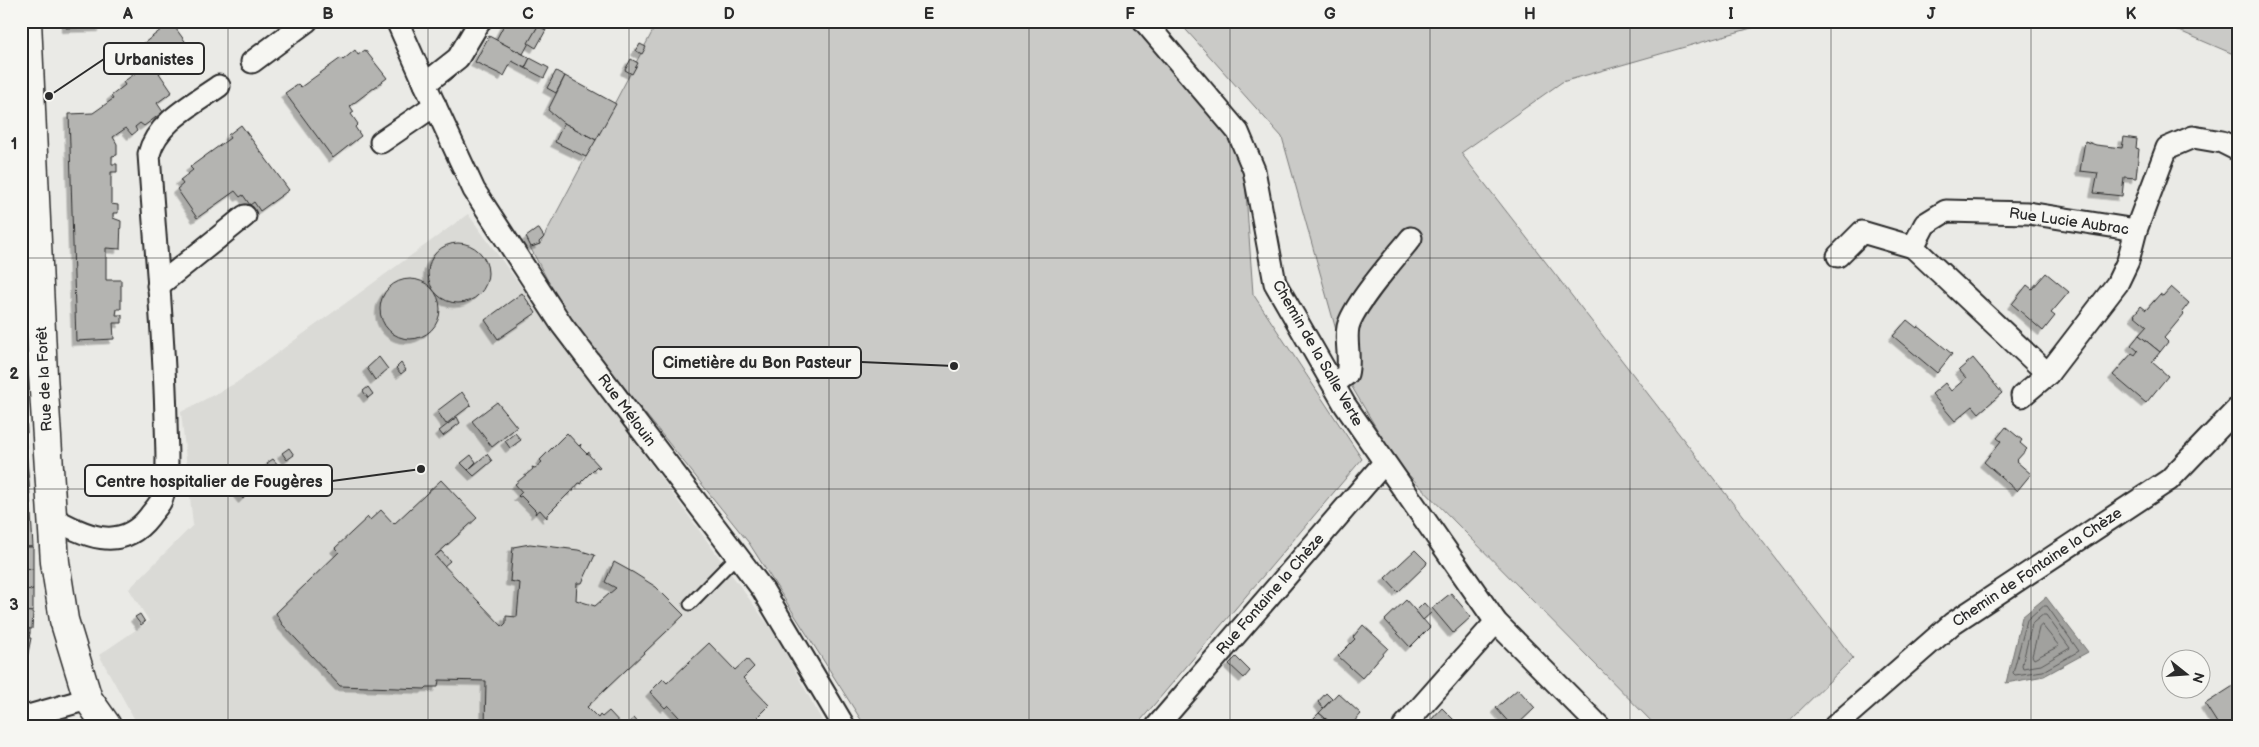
<svg xmlns="http://www.w3.org/2000/svg" width="2259" height="747" viewBox="0 0 2259 747" font-family="'Balsamiq Sans',sans-serif">
<defs>
<filter id="shadow"><feDropShadow dx="-4.5" dy="4.5" stdDeviation="0" flood-color="#0004"/></filter>
</defs>
<rect width="100%" height="100%" fill="#eaeae6"/>
<filter id="ink" filterUnits="userSpaceOnUse"><feTurbulence type="fractalNoise" baseFrequency=".02" numOctaves="2"/><feDisplacementMap in="SourceGraphic" scale="10" xChannelSelector="R" yChannelSelector="G"/><feConvolveMatrix kernelMatrix="1 2 1 2 8 2 1 2 1" color-interpolation-filters="sRGB"/></filter>
<g filter="url(#ink)">
<path fill="#dadad6" d="M468 214 775 634 825 726H139L135 720 99 655 149 621 129 589 193 525 181 412 236 383Z"/>
<g fill="#cacac7" stroke="#7a7a79">
<path d="M658 21H1128L1233 141 1244 164 1253 294 1362 459 1136 726H865L749 543 566 315 530 247 540 244Z"/>
<path d="M1178 21H1776L1562 82 1461 153 1853 658 1784 726H1656L1397 463 1352 387 1282 137Z"/>
<path d="M2156 21H2238V56Z"/>
</g>
<path fill="#a1a19e" stroke="#727270" d="M2046 597 2088 652 2044 676 2006 683 2022 617Z"/>
<g fill="none" stroke-linecap="round" stroke-linejoin="round">
<g stroke="#5a5a59" stroke-width="1">
<path d="M2043 606H2047L2079 651 2043 671 2015 675 2013 673 2027 620Z"/>
<path d="M2043 615H2046L2070 648 2041 665 2023 668 2022 665 2032 624Z"/>
<path d="M2042 625 2059 646 2034 659 2032 656 2039 628Z"/>
</g>
</g>
<g fill="#b4b4b1" stroke="#2b2b2b" filter="url(#shadow)">
<path d="M66 21H102V27L66 28Z"/>
<path d="M506 21H529L538 26 523 54 496 40Z"/>
<path d="M529 21H540L538 26Z"/>
<path d="M171 22 190 48 180 56 183 59 171 68 169 65 159 73 172 92 157 103 163 112 144 126 140 123 135 127 137 131 132 135 126 128 113 137 117 144V155L112 156V164H117V172H111V204L118 205V213H113V218L121 221 120 249 106 248V280H121V309H117L116 315H122V323H113L114 339 76 341 69 114 93 113 113 99 111 96 125 85 123 82 150 63 139 47Z"/>
<path d="M538 26 546 30 536 48 528 43Z"/>
<path d="M489 36 530 58 525 68 512 61 504 76 475 62Z"/>
<path d="M640 44 646 47 642 54 636 51Z"/>
<path d="M355 50 358 55 365 50 387 78 350 106 354 112 351 114 358 124 355 127 361 136 333 158 285 93 298 84 301 87 341 58 343 60Z"/>
<path d="M530 58 549 68 544 78 525 68Z"/>
<path d="M631 59 638 63 632 74 625 70Z"/>
<path d="M556 71 565 76 556 93 547 88Z"/>
<path d="M565 76 616 104 596 140 562 122 548 110Z"/>
<path d="M564 123 596 140 586 157 555 142Z"/>
<path d="M241 125 289 190 260 211 254 202 250 205 243 195 240 197 235 191 197 218 177 189 183 184 180 180 193 170 190 167 230 138 228 135Z"/>
<path d="M2124 137 2137 139 2136 148 2139 149 2136 178 2124 177 2122 196 2094 193 2098 173 2080 171 2085 141 2096 145 2122 148Z"/>
<path d="M537 229H539L544 237 539 242 540 244 531 247 526 237Z"/>
<circle cx="458" cy="273" r="30"/>
<path d="M2046 273 2069 292 2051 313 2055 316 2043 331 2012 304 2027 285 2032 289Z"/>
<circle cx="410" cy="309" r="30"/>
<path d="M2171 287 2189 303 2182 312 2184 314 2164 338 2168 342 2160 352 2139 335 2147 326 2134 315 2141 306 2146 310 2160 294 2163 296Z"/>
<path d="M522 293 536 313 498 339 485 320Z"/>
<path d="M21 295 23 296 24 323H21Z"/>
<path d="M1907 320 1917 328 1918 326 1952 354 1937 373 1893 336Z"/>
<rect x="21" y="323" width="3" height="37"/>
<path d="M2139 335 2160 352 2152 362 2168 376 2146 403 2113 375 2132 353 2135 355 2138 351 2131 345Z"/>
<path d="M379 357 388 369 375 380 367 368Z"/>
<path d="M1973 358 2002 393 1979 413 1973 406 1955 421 1932 394 1945 383 1951 391 1966 378 1959 370Z"/>
<path d="M21 360H24L25 391H21Z"/>
<path d="M401 363 406 370 401 374 396 368Z"/>
<path d="M368 387 373 394 368 398 363 391Z"/>
<path d="M21 391H25L26 414H21Z"/>
<path d="M462 392 471 405 446 424 437 411Z"/>
<path d="M497 402 517 427 492 447 472 421Z"/>
<path d="M21 414H26L27 433 21 432Z"/>
<path d="M457 417 460 423 443 436 439 431Z"/>
<path d="M2006 427 2022 440 2020 443 2027 449 2016 461 2031 474 2017 491 1984 462 2001 441 1997 438Z"/>
<path d="M21 432 25 433 26 451H21Z"/>
<path d="M515 433 521 440 510 448 505 441Z"/>
<path d="M567 433 579 446 581 444 580 447 587 454 589 452V455L600 467 598 468 597 466 581 482 582 484 579 483 573 490 574 491H571L547 515V518L540 510 535 514 536 511 521 496 519 497 518 496 522 492 515 484 533 469 532 467 535 468 542 462 540 460Z"/>
<path d="M289 448 294 455 287 460 282 453Z"/>
<path d="M21 451H26L29 481H21Z"/>
<path d="M487 454 492 461 474 476 468 470Z"/>
<path d="M471 455 476 462 468 470 461 463Z"/>
<path d="M273 459 279 466 273 471 267 463Z"/>
<path d="M441 480 477 518 435 556 503 627 506 624V616L517 617 520 583 510 581 513 547 530 544 578 550 595 555 582 583H577L576 600 595 606 616 588 605 582 614 562 634 573 656 587 684 615 587 707 598 718 600 715 602 717 609 711 623 726H485L486 681 439 680 438 687H427L425 689 340 686 282 624 276 613 339 552 335 548 368 517 370 520 381 510 394 524Z"/>
<path d="M21 481H29L31 513H21Z"/>
<path d="M240 483 248 494 243 499 234 488Z"/>
<path d="M21 513H31L33 547H21Z"/>
<path d="M21 547H33V569L21 568Z"/>
<path d="M1415 550 1427 562 1426 565 1398 592 1385 578Z"/>
<path d="M441 551 450 561 444 566 435 556Z"/>
<path d="M21 568 33 569V590L21 589Z"/>
<path d="M21 589 33 590V612L21 611Z"/>
<path d="M1451 593 1471 617 1453 633 1432 608Z"/>
<path d="M1406 600 1430 627 1410 647 1385 620Z"/>
<path d="M1424 603 1432 612 1423 620 1416 611Z"/>
<path d="M21 611 33 612 32 629 21 628Z"/>
<path d="M140 614 145 622 141 625 135 617Z"/>
<path d="M1363 625 1388 648 1362 678 1338 656 1355 639 1353 637Z"/>
<path d="M21 628 30 629V633H21Z"/>
<path d="M21 633H30L29 638H31L24 673 21 672Z"/>
<path d="M709 643 735 670 747 659 754 667 743 678 769 705 748 726H687L668 705 665 708 650 692 663 679 667 683Z"/>
<path d="M2192 652 2197 660H2179Z"/>
<path d="M1236 657 1250 671 1244 678 1229 664Z"/>
<path d="M21 672 24 673 21 696Z"/>
<path d="M2238 683V717L2224 726H2219L2205 704Z"/>
<path d="M1518 689 1535 708 1516 726H1512L1496 708Z"/>
<path d="M1326 693 1332 699 1323 708 1318 702Z"/>
<path d="M1338 693 1361 714 1350 726H1342L1336 720 1332 724 1319 713Z"/>
<path d="M1442 708 1460 726H1437L1431 720Z"/>
<path d="M1319 713 1332 724 1333 726H1306Z"/>
<path d="M634 718 641 726H625Z"/>
</g>
<g fill="none" stroke-linecap="round" stroke-linejoin="round">
<defs>
<path id="service" d="M690 604 737 556"/>
<g id="minor">
<path d="M397 21 425 84 458 58 480 21"/>
<path d="M1144 21 1238 132 1254 170 1275 283 1345 405 1496 622 1599 726"/>
<path d="M252 62 307 21"/>
<path d="M425 84 474 190 562 325 763 590 844 726"/>
<path d="M381 142 435 105"/>
<path d="M1913 247 2048 374"/>
<path d="M1838 256 1862 232 1913 247 1925 224 1946 211 2028 213 2136 230 2167 148 2193 137 2222 142 2238 150"/>
<path d="M158 286 245 216"/>
<path d="M1334 384 1347 374C1351 358 1345 342 1348 327 1353 305 1395 258 1411 238"/>
<path d="M2022 396 2048 374 2117 284 2128 261 2136 230"/>
<path d="M51 517C84 535 120 554 149 517 153 511 160 505 162 498 170 474 166 445 166 419 164 331 155 242 149 154 157 122 194 104 219 86"/>
<path d="M21 718 88 699"/>
<path d="M1157 726 1384 463"/>
<path d="M1404 726 1496 622"/>
<path d="M1835 726 1953 623 2169 480 2238 408"/>
</g>
<path id="secondary" d="M27 21 43 375 55 562 64 620 88 699 107 726"/>
</defs>
<use href="#service" stroke="#2b2b2b" stroke-width="15"/>
<use href="#minor" stroke="#2b2b2b" stroke-width="25"/>
<use href="#secondary" stroke="#2b2b2b" stroke-width="31"/>
<use href="#service" stroke="#f6f6f2" stroke-width="11"/>
<use href="#minor" stroke="#f6f6f2" stroke-width="21"/>
<use href="#secondary" stroke="#f6f6f2" stroke-width="28"/>
</g>
</g>
<path fill="none" stroke="#2b2b2b" stroke-width="1" stroke-opacity="0.55" d="M228 21V726M428 21V726M629 21V726M829 21V726M1029 21V726M1230 21V726M1430 21V726M1630 21V726M1831 21V726M2031 21V726M21 258H2238M21 489H2238"/>
<g text-anchor="middle" stroke-width="4" stroke-linejoin="round" paint-order="stroke">
<g font-size="15" fill="#2b2b2b" stroke="#f6f6f2">
<text transform="translate(2069 221) rotate(8)" y="5">Rue Lucie Aubrac</text>
<text transform="translate(1318 353) rotate(60)" y="5">Chemin de la Salle Verte</text>
<text transform="translate(44 379) rotate(-93)" y="5">Rue de la Forêt</text>
<text transform="translate(627 410) rotate(53)" y="5">Rue Mélouin</text>
<text transform="translate(2037 567) rotate(-34)" y="5">Chemin de Fontaine la Chèze</text>
<text transform="translate(1270 594) rotate(-49)" y="5">Rue Fontaine la Chèze</text>
</g>
</g>
<path fill="none" stroke="#2b2b2b" stroke-width="2" d="M49 96L104 59M954 366L861 362M421 469L332 481"/>
<g fill="#2b2b2b" stroke="#f6f6f2" stroke-width="2">
<circle cx="49" cy="96" r="5"/>
<circle cx="954" cy="366" r="5"/>
<circle cx="421" cy="469" r="5"/>
</g>
<g fill="#f6f6f2" stroke="#2b2b2b" stroke-width="2">
<rect x="104" y="43" width="100" height="31" rx="5"/>
<rect x="653" y="347" width="208" height="31" rx="5"/>
<rect x="85" y="465" width="247" height="31" rx="5"/>
</g>
<g font-size="16" text-anchor="middle" font-weight="bold" fill="#2b2b2b">
<text x="154" y="65">Urbanistes</text>
<text x="757" y="368">Cimetière du Bon Pasteur</text>
<text x="209" y="487">Centre hospitalier de Fougères</text>
</g>
<rect width="2259" height="747" fill="none" stroke="#f6f6f2" stroke-width="55"/>
<g transform="translate(2186 674) rotate(107)"><circle r="24" fill="#f6f6f2" stroke="#a5a5a2"/>
<path d="M0-4L9 19L0 12L-9 19Z" fill="#2b2b2b"/>
<text y="-8" font-size="14" font-weight="bold" text-anchor="middle" fill="#2b2b2b">N</text>
</g>
<rect x="28" y="28" width="2204" height="692" fill="none" stroke="#2b2b2b" stroke-width="2"/>
<g font-size="16" text-anchor="middle" font-weight="bold" fill="#2b2b2b">
<text x="128" y="19">A</text>
<text x="328" y="19">B</text>
<text x="528" y="19">C</text>
<text x="729" y="19">D</text>
<text x="929" y="19">E</text>
<text x="1130" y="19">F</text>
<text x="1330" y="19">G</text>
<text x="1530" y="19">H</text>
<text x="1731" y="19">I</text>
<text x="1931" y="19">J</text>
<text x="2131" y="19">K</text>
<text x="14" y="149">1</text>
<text x="14" y="379">2</text>
<text x="14" y="610">3</text>
</g>
</svg>
